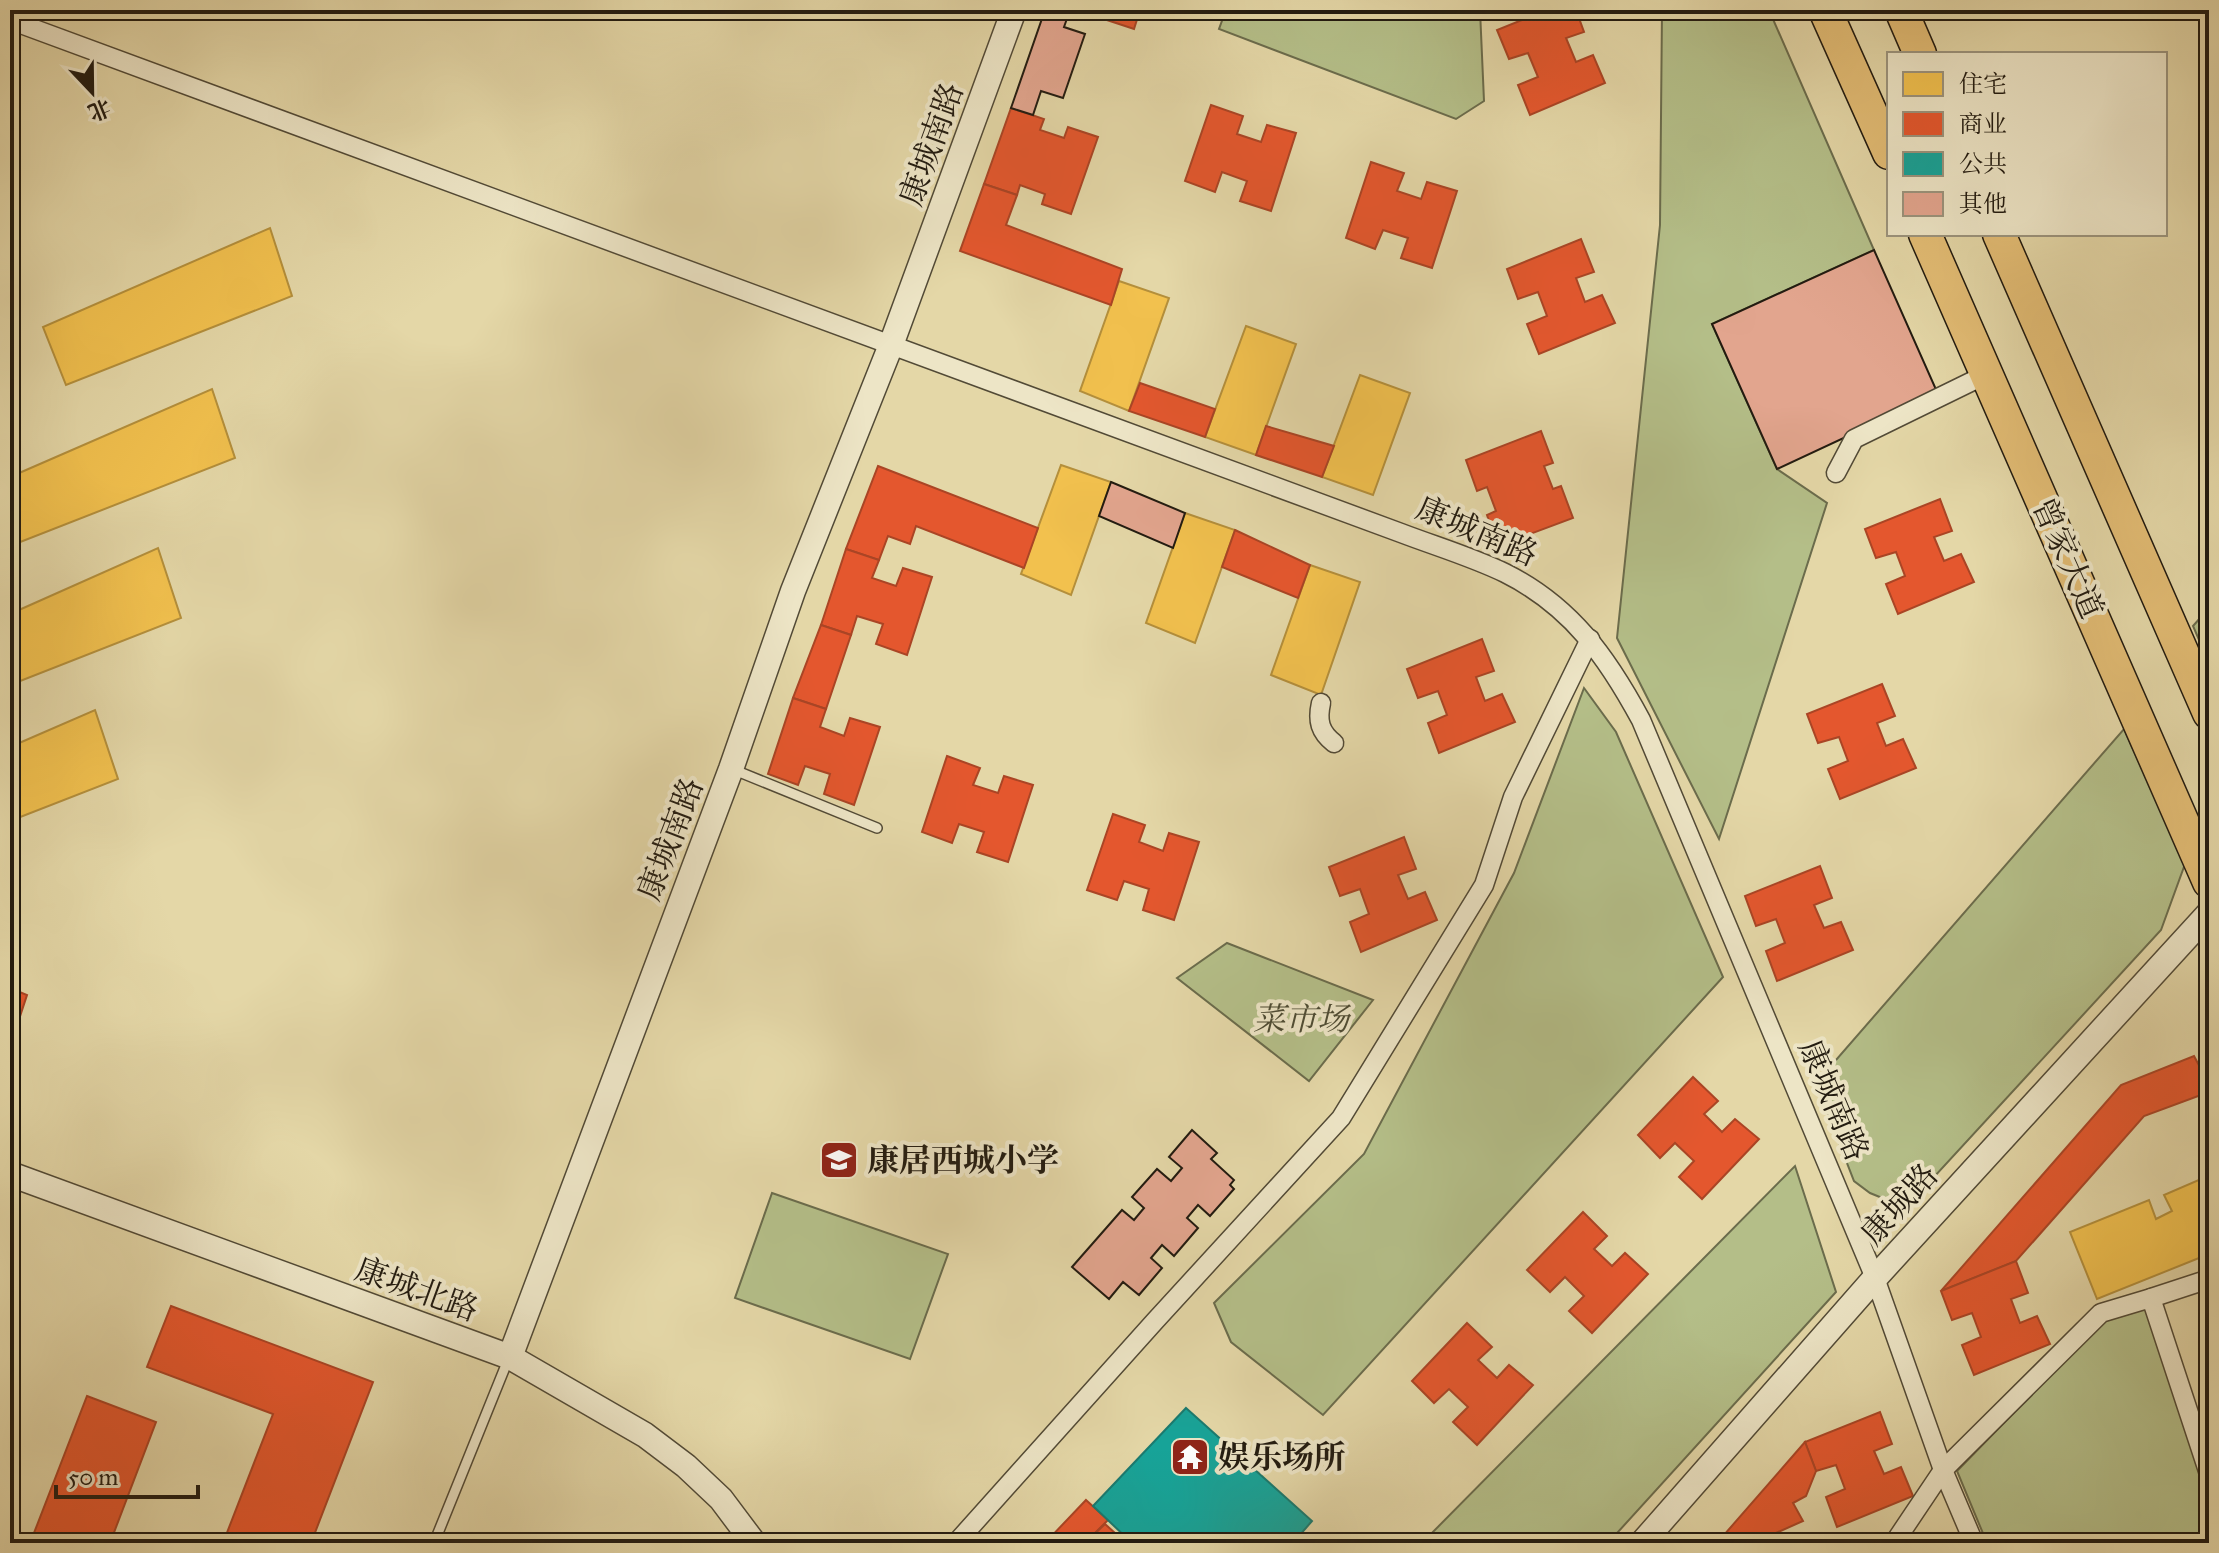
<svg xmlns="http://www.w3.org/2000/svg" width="2219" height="1553" viewBox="0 0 2219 1553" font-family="'IM FELL Great Primer','Noto Serif SC',serif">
<rect width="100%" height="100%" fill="#e4d7a7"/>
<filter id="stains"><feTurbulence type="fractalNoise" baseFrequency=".0025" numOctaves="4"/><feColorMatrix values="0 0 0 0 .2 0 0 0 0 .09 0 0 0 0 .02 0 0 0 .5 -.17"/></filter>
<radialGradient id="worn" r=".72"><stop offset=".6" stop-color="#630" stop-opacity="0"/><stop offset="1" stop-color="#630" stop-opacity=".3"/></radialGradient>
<g fill="#b4be88" stroke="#6b6c4c" stroke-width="2">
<path d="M1226 10H1480L1484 101 1456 119 1219 29Z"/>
<path d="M1662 10H1769L1874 250 1712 324 1777 469 1827 503 1719 839 1617 638 1660 225Z"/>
<path d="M2209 608V663L2193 626Z"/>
<path d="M1584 688 1616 732 1723 977 1323 1415 1231 1342 1214 1303 1364 1154 1514 873Z"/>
<path d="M2124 729 2185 864 2161 930 1923 1189 1902 1199 1887 1200 1870 1193 1854 1181 1816 1083Z"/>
<path d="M1227 943 1373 1000 1309 1081 1177 978Z"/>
<path d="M1795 1166 1836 1292 1608 1543H1422Z"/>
<path d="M772 1193 948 1254 910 1359 735 1298Z"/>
<path d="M2151 1298 2209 1474V1543H1987L1957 1471 2112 1312Z"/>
</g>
<g fill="#f2c14e" stroke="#b48f3b" stroke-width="2">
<path d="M270 228 292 296 66 385 43 327Z"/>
<path d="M1119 281 1169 298 1129 411 1080 391Z"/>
<path d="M1246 326 1296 344 1256 455 1205 437Z"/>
<path d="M1360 375 1410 393 1373 495 1322 477Z"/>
<path d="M212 389 235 458 10 546V477Z"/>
<path d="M1061 465 1111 482 1071 595 1021 574Z"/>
<path d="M1185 513 1235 530 1195 643 1146 623Z"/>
<path d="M158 548 181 618 10 685V614Z"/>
<path d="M1310 565 1360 582 1321 695 1271 675Z"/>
<path d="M95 710 118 779 10 821V747Z"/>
<path d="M2201 1179 2209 1194V1254L2097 1299 2070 1232 2149 1200 2156 1219 2172 1211 2164 1195Z"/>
</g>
<g fill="#e4572e" stroke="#aa4525" stroke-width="2">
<path d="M1107 10H1140L1134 29 1104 19Z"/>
<path d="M1547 10H1576L1584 32 1566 38 1576 62 1593 55 1605 83 1530 115 1518 85 1538 77 1528 53 1509 59 1497 30Z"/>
<path d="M1211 105 1243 116 1237 134 1261 142 1267 125 1296 133 1271 211 1240 201 1247 181 1222 172 1215 192 1185 181Z"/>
<path d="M1011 108 1044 119 1040 130 1064 138 1068 127 1098 137 1071 214 1042 204 1045 194 1020 185 1017 195 984 184Z"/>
<path d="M1371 162 1404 173 1397 191 1421 199 1427 182 1457 191 1432 268 1401 258 1408 238 1383 230 1375 249 1346 238Z"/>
<path d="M984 184 1017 195 1006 225 1122 269 1111 305 960 251Z"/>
<path d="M1581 239 1594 272 1576 278 1585 302 1602 295 1615 323 1539 354 1527 324 1547 316 1538 292 1518 299 1507 269Z"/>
<path d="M1140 383 1215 409 1205 437 1129 411Z"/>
<path d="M1266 426 1334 446 1322 477 1256 455Z"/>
<path d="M1541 431 1553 463 1544 466 1553 489 1561 486 1573 518 1498 546 1487 515 1496 511 1487 487 1477 491 1466 460Z"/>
<path d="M878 466 1038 528 1024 568 916 526 910 544 888 536 879 560 846 549Z"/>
<path d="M1940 499 1952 531 1934 537 1944 561 1961 554 1974 582 1898 614 1886 584 1905 576 1896 552 1876 558 1865 529Z"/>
<path d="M1235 530 1310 565 1298 598 1222 567Z"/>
<path d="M846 549 879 560 872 578 896 586 903 568 932 577 907 655 876 644 883 624 857 616 851 635 821 625Z"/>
<path d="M821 625 851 635 826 709 793 698Z"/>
<path d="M1482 639 1494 671 1476 677 1485 701 1502 694 1515 722 1439 753 1428 723 1447 715 1438 691 1418 698 1407 669Z"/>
<path d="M1882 684 1895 716 1877 723 1886 746 1903 739 1916 768 1840 799 1828 769 1848 761 1839 737 1818 743 1807 714Z"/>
<path d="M793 698 826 709 820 727 844 736 850 718 880 727 854 805 824 794 830 774 805 766 798 785 768 774Z"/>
<path d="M947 756 980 768 973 785 998 793 1004 776 1033 785 1008 862 977 852 984 832 959 824 952 843 922 832Z"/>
<path d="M1113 814 1145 825 1139 842 1163 851 1169 833 1199 842 1174 920 1143 910 1149 889 1124 881 1117 900 1087 890Z"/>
<path d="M1404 837 1416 869 1398 875 1408 899 1425 892 1437 920 1361 952 1350 922 1369 914 1360 889 1340 896 1329 867Z"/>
<path d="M1820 866 1832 898 1814 905 1824 928 1841 922 1853 950 1777 981 1766 951 1785 943 1776 919 1756 926 1745 896Z"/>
<path d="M10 988 27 995 10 1047Z"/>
<path d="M2194 1056 2209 1084V1092L2144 1116 2016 1261 1941 1291 2121 1085Z"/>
<path d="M1693 1077 1718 1101 1704 1114 1722 1132 1735 1119 1759 1139 1702 1199 1679 1177 1694 1161 1675 1143 1660 1158 1638 1135Z"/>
<path d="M1583 1212 1607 1236 1594 1249 1612 1266 1625 1253 1648 1274 1592 1333 1569 1311 1584 1296 1565 1277 1550 1292 1527 1270Z"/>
<path d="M2016 1261 2028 1293 2011 1299 2020 1323 2037 1316 2050 1344 1974 1375 1962 1345 1981 1337 1972 1313 1952 1320 1941 1291Z"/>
<path d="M171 1306 373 1382 311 1543H223L273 1414 147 1367Z"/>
<path d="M1467 1323 1492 1347 1478 1360 1497 1378 1509 1365 1533 1385 1477 1445 1453 1422 1468 1407 1449 1389 1434 1403 1412 1381Z"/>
<path d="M2209 1323V1349L2200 1326Z"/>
<path d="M87 1396 156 1422 110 1543H62L34 1533Z"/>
<path d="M1880 1412 1892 1444 1874 1451 1884 1474 1901 1467 1913 1496 1837 1527 1826 1497 1845 1489 1836 1465 1816 1471 1805 1442Z"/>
<path d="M1805 1442 1816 1471 1806 1496 1793 1503 1803 1521 1760 1540 1761 1543H1717Z"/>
<path d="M1086 1500 1108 1520 1085 1543H1045Z"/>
<path d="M1105 1524 1126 1543H1085Z"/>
</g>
<path fill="#17a398" stroke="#1a7a6f" stroke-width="2" d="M1186 1408 1312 1521 1293 1543H1132L1093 1506Z"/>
<g fill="#e2a58e" stroke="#221b10" stroke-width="2">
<path d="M1045 10H1070L1064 27 1085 34 1063 98 1041 91 1033 115 1011 108Z"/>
<path d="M1874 250 1938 394 1777 469 1712 324Z"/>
<path d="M1111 482 1185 513 1173 548 1099 516Z"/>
<path d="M1192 1130 1217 1153 1211 1159 1234 1180 1230 1185 1234 1189 1210 1216 1198 1205 1187 1218 1198 1228 1174 1256 1162 1245 1151 1258 1162 1268 1139 1295 1123 1282 1109 1299 1072 1267 1122 1210 1134 1220 1144 1208 1132 1197 1157 1169 1171 1181 1182 1168 1169 1157Z"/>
</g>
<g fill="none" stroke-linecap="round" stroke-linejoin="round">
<defs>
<g id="service">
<path d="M732 769 877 828"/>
<path d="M434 1543 508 1360"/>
</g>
<g id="minor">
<path d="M10 20 1401 533C1435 546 1472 557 1505 573 1571 606 1607 657 1641 720L1875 1278 1943 1470 1974 1543"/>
<path d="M1836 473 1854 439 1987 374"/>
<path d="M1321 703C1317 721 1320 732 1334 743"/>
<path d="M2151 1298 2209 1279"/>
<path d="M956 1543 1155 1321 1341 1118 1484 885 1513 797 1590 639"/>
<path d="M1894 1543 1943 1470 2101 1313 2151 1298 2209 1474"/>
</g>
<g id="tertiary">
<path d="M10 1174 510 1357 645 1435 686 1466 721 1499 754 1543"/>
<path d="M510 1357 731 769 793 591 891 345 1014 10"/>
<path d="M1642 1543 1875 1278 2209 913"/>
</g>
<g id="trunk">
<path d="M1825 10 1889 153"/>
<path d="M1901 10 1920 54"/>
<path d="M1925 234 2209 882"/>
<path d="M1999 234 2209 713"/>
</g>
</defs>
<use href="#service" stroke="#524a36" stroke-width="12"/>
<use href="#minor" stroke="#524a36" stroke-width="21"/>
<use href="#tertiary" stroke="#524a36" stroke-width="27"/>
<use href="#trunk" stroke="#221b10" stroke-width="35"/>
<use href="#service" stroke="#ede5c6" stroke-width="9"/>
<use href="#minor" stroke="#ede5c6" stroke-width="18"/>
<use href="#tertiary" stroke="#ede5c6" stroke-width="24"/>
<use href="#trunk" stroke="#e2bc74" stroke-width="32"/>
</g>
<defs>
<symbol id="school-square" viewBox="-11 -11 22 22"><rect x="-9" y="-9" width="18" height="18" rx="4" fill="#8f2418" stroke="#ede5c6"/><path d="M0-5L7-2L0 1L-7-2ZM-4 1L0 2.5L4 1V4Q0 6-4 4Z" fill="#fff"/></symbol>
<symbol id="temple-square" viewBox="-11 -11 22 22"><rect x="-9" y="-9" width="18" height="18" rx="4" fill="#8f2418" stroke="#ede5c6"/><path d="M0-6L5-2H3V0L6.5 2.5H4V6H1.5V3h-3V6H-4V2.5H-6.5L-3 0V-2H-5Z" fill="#fff"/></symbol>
</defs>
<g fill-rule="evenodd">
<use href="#school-square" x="817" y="1138" width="44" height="44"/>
<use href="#temple-square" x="1168" y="1435" width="44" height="44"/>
</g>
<g text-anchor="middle" stroke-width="8" stroke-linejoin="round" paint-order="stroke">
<g font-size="32" fill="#221b10" stroke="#ede5c6">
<text transform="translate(931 144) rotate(-70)" y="11">康城南路</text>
<text transform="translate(1477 531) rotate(23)" y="11">康城南路</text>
<text transform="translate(2068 558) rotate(66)" y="11">曾家大道</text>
<text transform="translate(670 839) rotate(-69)" y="11">康城南路</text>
<text transform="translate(1834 1100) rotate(67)" y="11">康城南路</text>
<text transform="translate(1899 1204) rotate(-48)" y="11">康城路</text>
<text transform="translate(417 1289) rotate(20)" y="11">康城北路</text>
</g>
<g font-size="32" font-style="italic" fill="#4e4c34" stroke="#ede5c6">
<text x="1301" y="1030">菜市场</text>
</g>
<g font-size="32" font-weight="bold" fill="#221b10" stroke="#ede5c6" text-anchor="start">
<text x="867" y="1171">康居西城小学</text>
<text x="1218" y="1468">娱乐场所</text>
</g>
</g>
<rect width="2219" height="1553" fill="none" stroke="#e4d7a7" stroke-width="40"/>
<rect x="12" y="12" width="2195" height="1529" fill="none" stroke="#221b10" stroke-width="4"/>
<rect x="20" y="20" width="2179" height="1513" fill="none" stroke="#221b10" stroke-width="2"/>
<rect x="1887" y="52" width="280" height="184" fill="#ede5c6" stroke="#9c947d" stroke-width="2"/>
<rect x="1903" y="72" width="40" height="24" fill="#f2c14e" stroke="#9c947d" stroke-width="2"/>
<text x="1959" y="92" font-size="24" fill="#221b10">住宅</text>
<rect x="1903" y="112" width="40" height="24" fill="#e4572e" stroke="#9c947d" stroke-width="2"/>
<text x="1959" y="132" font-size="24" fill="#221b10">商业</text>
<rect x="1903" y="152" width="40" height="24" fill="#17a398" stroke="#9c947d" stroke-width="2"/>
<text x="1959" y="172" font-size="24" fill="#221b10">公共</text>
<rect x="1903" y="192" width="40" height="24" fill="#e2a58e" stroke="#9c947d" stroke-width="2"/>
<text x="1959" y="212" font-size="24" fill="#221b10">其他</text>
<g transform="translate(92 92) rotate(158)" stroke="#ede5c6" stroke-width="6" paint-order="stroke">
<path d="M0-6L14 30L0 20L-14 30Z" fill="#221b10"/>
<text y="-12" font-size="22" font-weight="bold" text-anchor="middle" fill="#221b10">北</text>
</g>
<path d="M56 1485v12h142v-12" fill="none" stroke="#221b10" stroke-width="4"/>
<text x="68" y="1485" font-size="24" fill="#221b10" stroke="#ede5c6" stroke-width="6" paint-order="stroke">50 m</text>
<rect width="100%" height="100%" filter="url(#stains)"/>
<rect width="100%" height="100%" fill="url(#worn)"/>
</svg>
